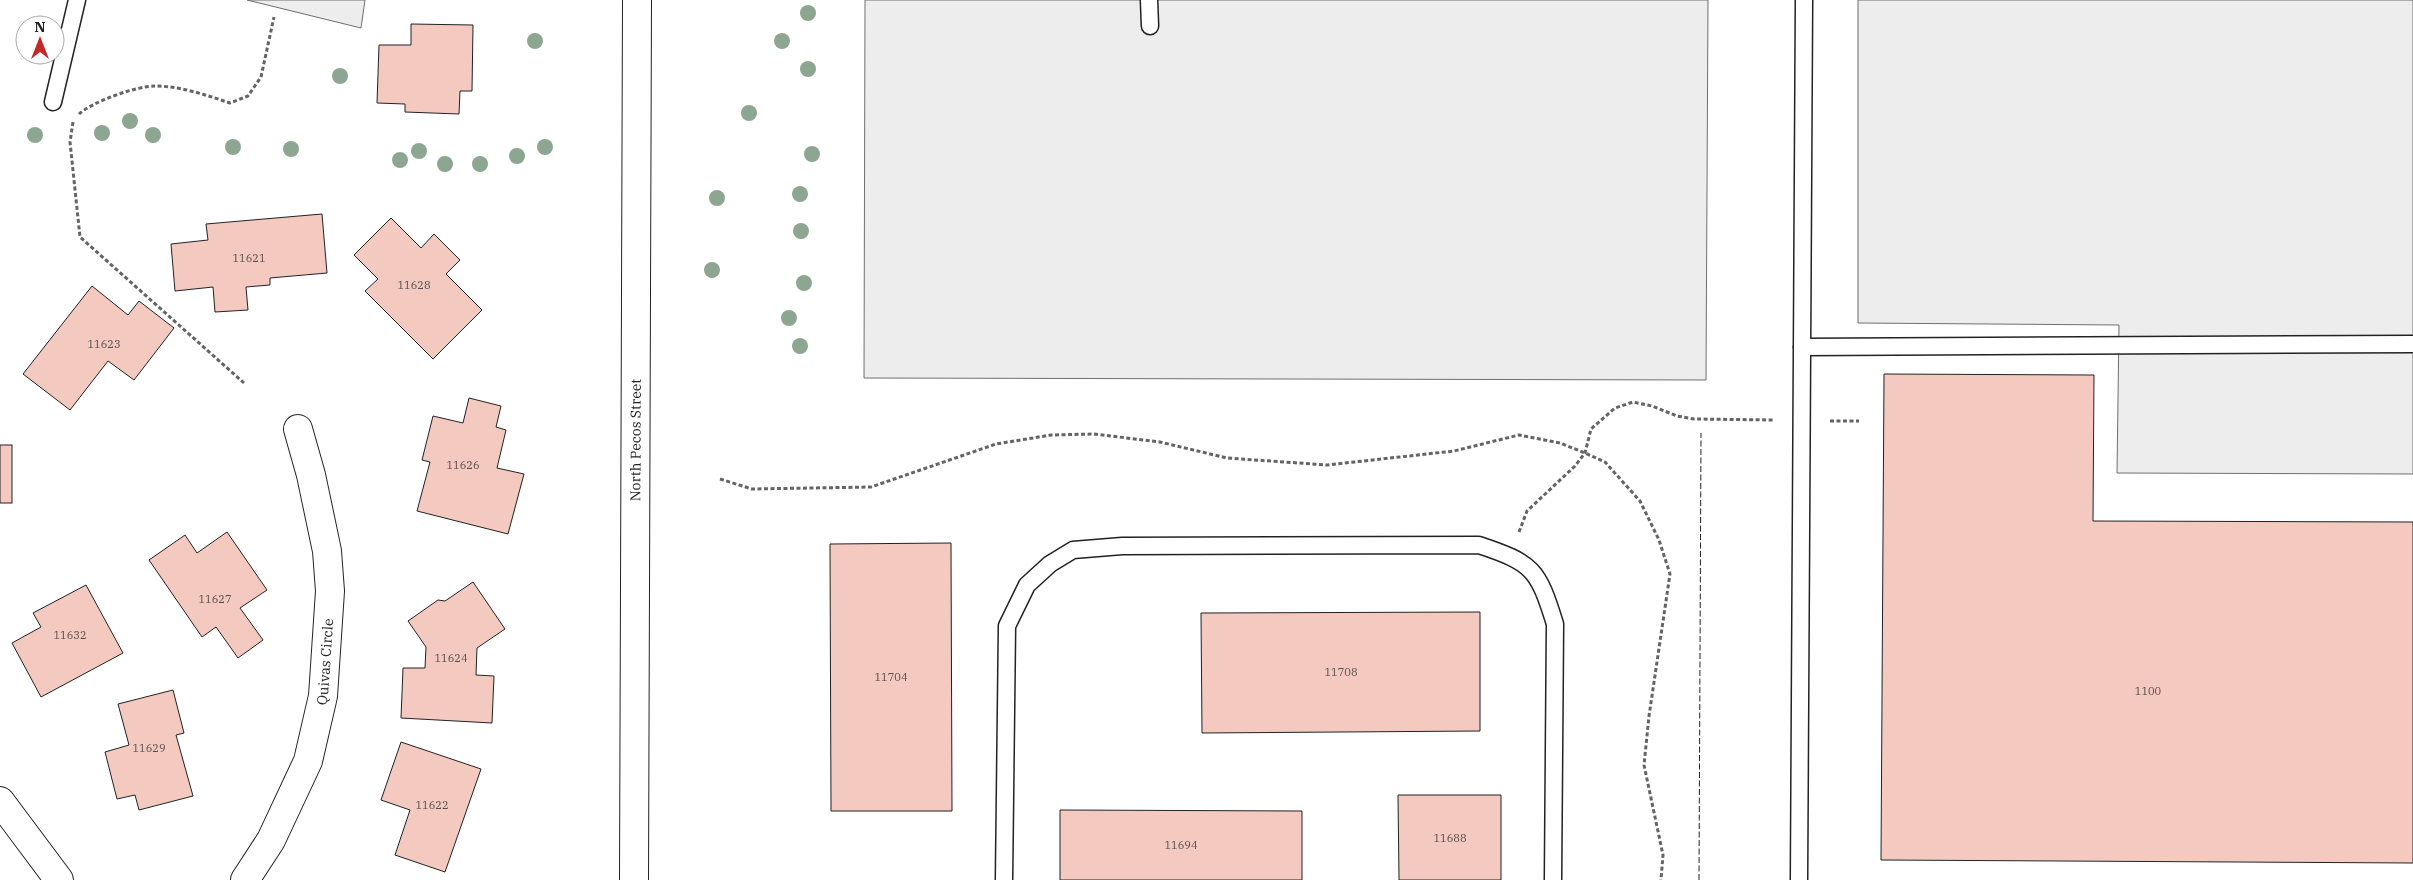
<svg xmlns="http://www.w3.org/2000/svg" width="2413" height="880" viewBox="0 0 2413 880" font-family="'IBM Plex Serif',serif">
<rect width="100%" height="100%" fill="#fff"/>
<g fill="#ededed" stroke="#6f6f6f">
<path d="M247 0H365L361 28Z"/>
<path d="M865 0H1708L1706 380 864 378Z"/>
<path d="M1858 0H2413V474L2117 473 2119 325 1858 323Z"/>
</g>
<g fill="#f3c9c0" stroke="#222">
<path d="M411 24 473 25 472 91H460L459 114 405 112V104L377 103 379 45H411Z"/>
<path d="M322 214 327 273 270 278V285L246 287 248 310 215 312 213 287 175 291 171 244 208 240 206 224Z"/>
<path d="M391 218 421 248 434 234 460 260 446 274 482 310 433 359 365 291 378 279 354 255Z"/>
<path d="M92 286 128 315 139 301 174 328 134 380 108 361 70 410 23 374Z"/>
<path d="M1884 374 2094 375 2093 521 2413 522V863L1881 860Z"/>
<path d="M469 398 501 406 496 427 506 430 497 468 524 474 508 534 417 511 430 462 422 460 433 416 463 423Z"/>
<rect x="0" y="445" width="12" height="58"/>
<path d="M227 532 267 590 240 608 263 640 238 658 216 627 202 637 149 560 185 535 197 553Z"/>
<path d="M951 543 952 811H831L830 544Z"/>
<path d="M473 582 505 629 477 648 476 675 494 676 492 723 401 718 403 668H425L426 647 408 621 438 600 445 601Z"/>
<path d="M86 585 123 653 41 697 12 643 41 627 33 613Z"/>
<path d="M1480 612V731L1202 733 1201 613Z"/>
<path d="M173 690 184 733 176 735 193 796 139 810 135 795 117 799 105 752 129 745 118 704Z"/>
<path d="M401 742 481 769 445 872 395 855 410 810 381 800Z"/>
<path d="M1398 795H1501V880H1399Z"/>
<path d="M1060 810 1302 811V880H1060Z"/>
</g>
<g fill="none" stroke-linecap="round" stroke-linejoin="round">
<defs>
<g id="lane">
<path d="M1149 0 1150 26"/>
<path d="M53 102 77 0"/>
<path d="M1802 347 2413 344"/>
<path d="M1004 880 1007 626 1027 585 1050 564 1073 550 1122 546 1479 545C1533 563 1538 569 1555 624L1553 880"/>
<path d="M1799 880 1804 0"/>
</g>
<g id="street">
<path d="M0 801 59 880"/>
<path id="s1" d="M245 880 271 840 308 761 323 696 330 591 327 551 311 475 298 429"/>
</g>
<g id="secondary">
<path id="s2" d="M634 880 637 0"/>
</g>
</defs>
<use href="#lane" stroke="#222" stroke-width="19"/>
<use href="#street" stroke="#222" stroke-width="30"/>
<use href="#secondary" stroke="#222" stroke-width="30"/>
<g stroke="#646464" stroke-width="3" stroke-dasharray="4 2.5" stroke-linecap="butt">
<path d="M79 114C92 102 136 86 155 86 180 86 206 95 230 103L248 96 261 77 274 17"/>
<path d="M73 122 70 142 80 237 244 383"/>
<path d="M1830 421H1859"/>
<path d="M720 479 752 489 871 487 996 444 1051 435 1094 434 1160 442 1227 458 1327 465 1454 451 1519 435 1560 443 1585 453 1605 462 1640 501 1659 540 1670 574 1649 716 1644 765 1663 855 1661 880"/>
<path d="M1519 532 1527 511 1575 466 1585 453 1591 429 1615 408 1633 402 1652 406 1677 416 1694 419 1774 420"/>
</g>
<use href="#lane" stroke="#fff" stroke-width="16"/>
<use href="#street" stroke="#fff" stroke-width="28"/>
<use href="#secondary" stroke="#fff" stroke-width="28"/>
<path stroke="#222" stroke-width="1" stroke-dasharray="6 2.5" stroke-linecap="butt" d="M1699 880 1701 433"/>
</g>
<g fill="#8da692">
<circle cx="808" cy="13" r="8"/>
<circle cx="535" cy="41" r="8"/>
<circle cx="782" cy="41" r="8"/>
<circle cx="808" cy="69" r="8"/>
<circle cx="340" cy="76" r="8"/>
<circle cx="749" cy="113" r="8"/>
<circle cx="130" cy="121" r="8"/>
<circle cx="102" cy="133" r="8"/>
<circle cx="35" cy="135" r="8"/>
<circle cx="153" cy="135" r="8"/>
<circle cx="233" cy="147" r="8"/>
<circle cx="545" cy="147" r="8"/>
<circle cx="291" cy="149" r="8"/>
<circle cx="419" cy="151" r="8"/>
<circle cx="812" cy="154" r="8"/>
<circle cx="517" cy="156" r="8"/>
<circle cx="400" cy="160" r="8"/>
<circle cx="445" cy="164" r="8"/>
<circle cx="480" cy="164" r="8"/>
<circle cx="800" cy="194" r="8"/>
<circle cx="717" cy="198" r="8"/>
<circle cx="801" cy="231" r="8"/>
<circle cx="712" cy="270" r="8"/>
<circle cx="804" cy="283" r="8"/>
<circle cx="789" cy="318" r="8"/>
<circle cx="800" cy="346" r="8"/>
</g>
<g text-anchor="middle" stroke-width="4" stroke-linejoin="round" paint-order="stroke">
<g font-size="11" fill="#564c4a">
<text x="249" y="262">11621</text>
<text x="414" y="289">11628</text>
<text x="104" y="348">11623</text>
<text x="463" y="469">11626</text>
<text x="215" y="603">11627</text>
<text x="70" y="639">11632</text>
<text x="451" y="662">11624</text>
<text x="1341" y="676">11708</text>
<text x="891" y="681">11704</text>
<text x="2148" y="695">1100</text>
<text x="149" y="752">11629</text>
<text x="432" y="809">11622</text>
<text x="1450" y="842">11688</text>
<text x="1181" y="849">11694</text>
</g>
<g font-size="14" fill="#222" stroke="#fff">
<text dy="5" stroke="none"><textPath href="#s2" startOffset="440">North Pecos Street</textPath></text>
<text dy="5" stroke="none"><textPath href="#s1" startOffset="236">Quivas Circle</textPath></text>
</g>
</g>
<g transform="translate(40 40)"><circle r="24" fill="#ffffff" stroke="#a7a7a7"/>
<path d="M0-4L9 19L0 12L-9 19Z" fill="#c62828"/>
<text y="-8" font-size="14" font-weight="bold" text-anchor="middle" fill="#222222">N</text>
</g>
</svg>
